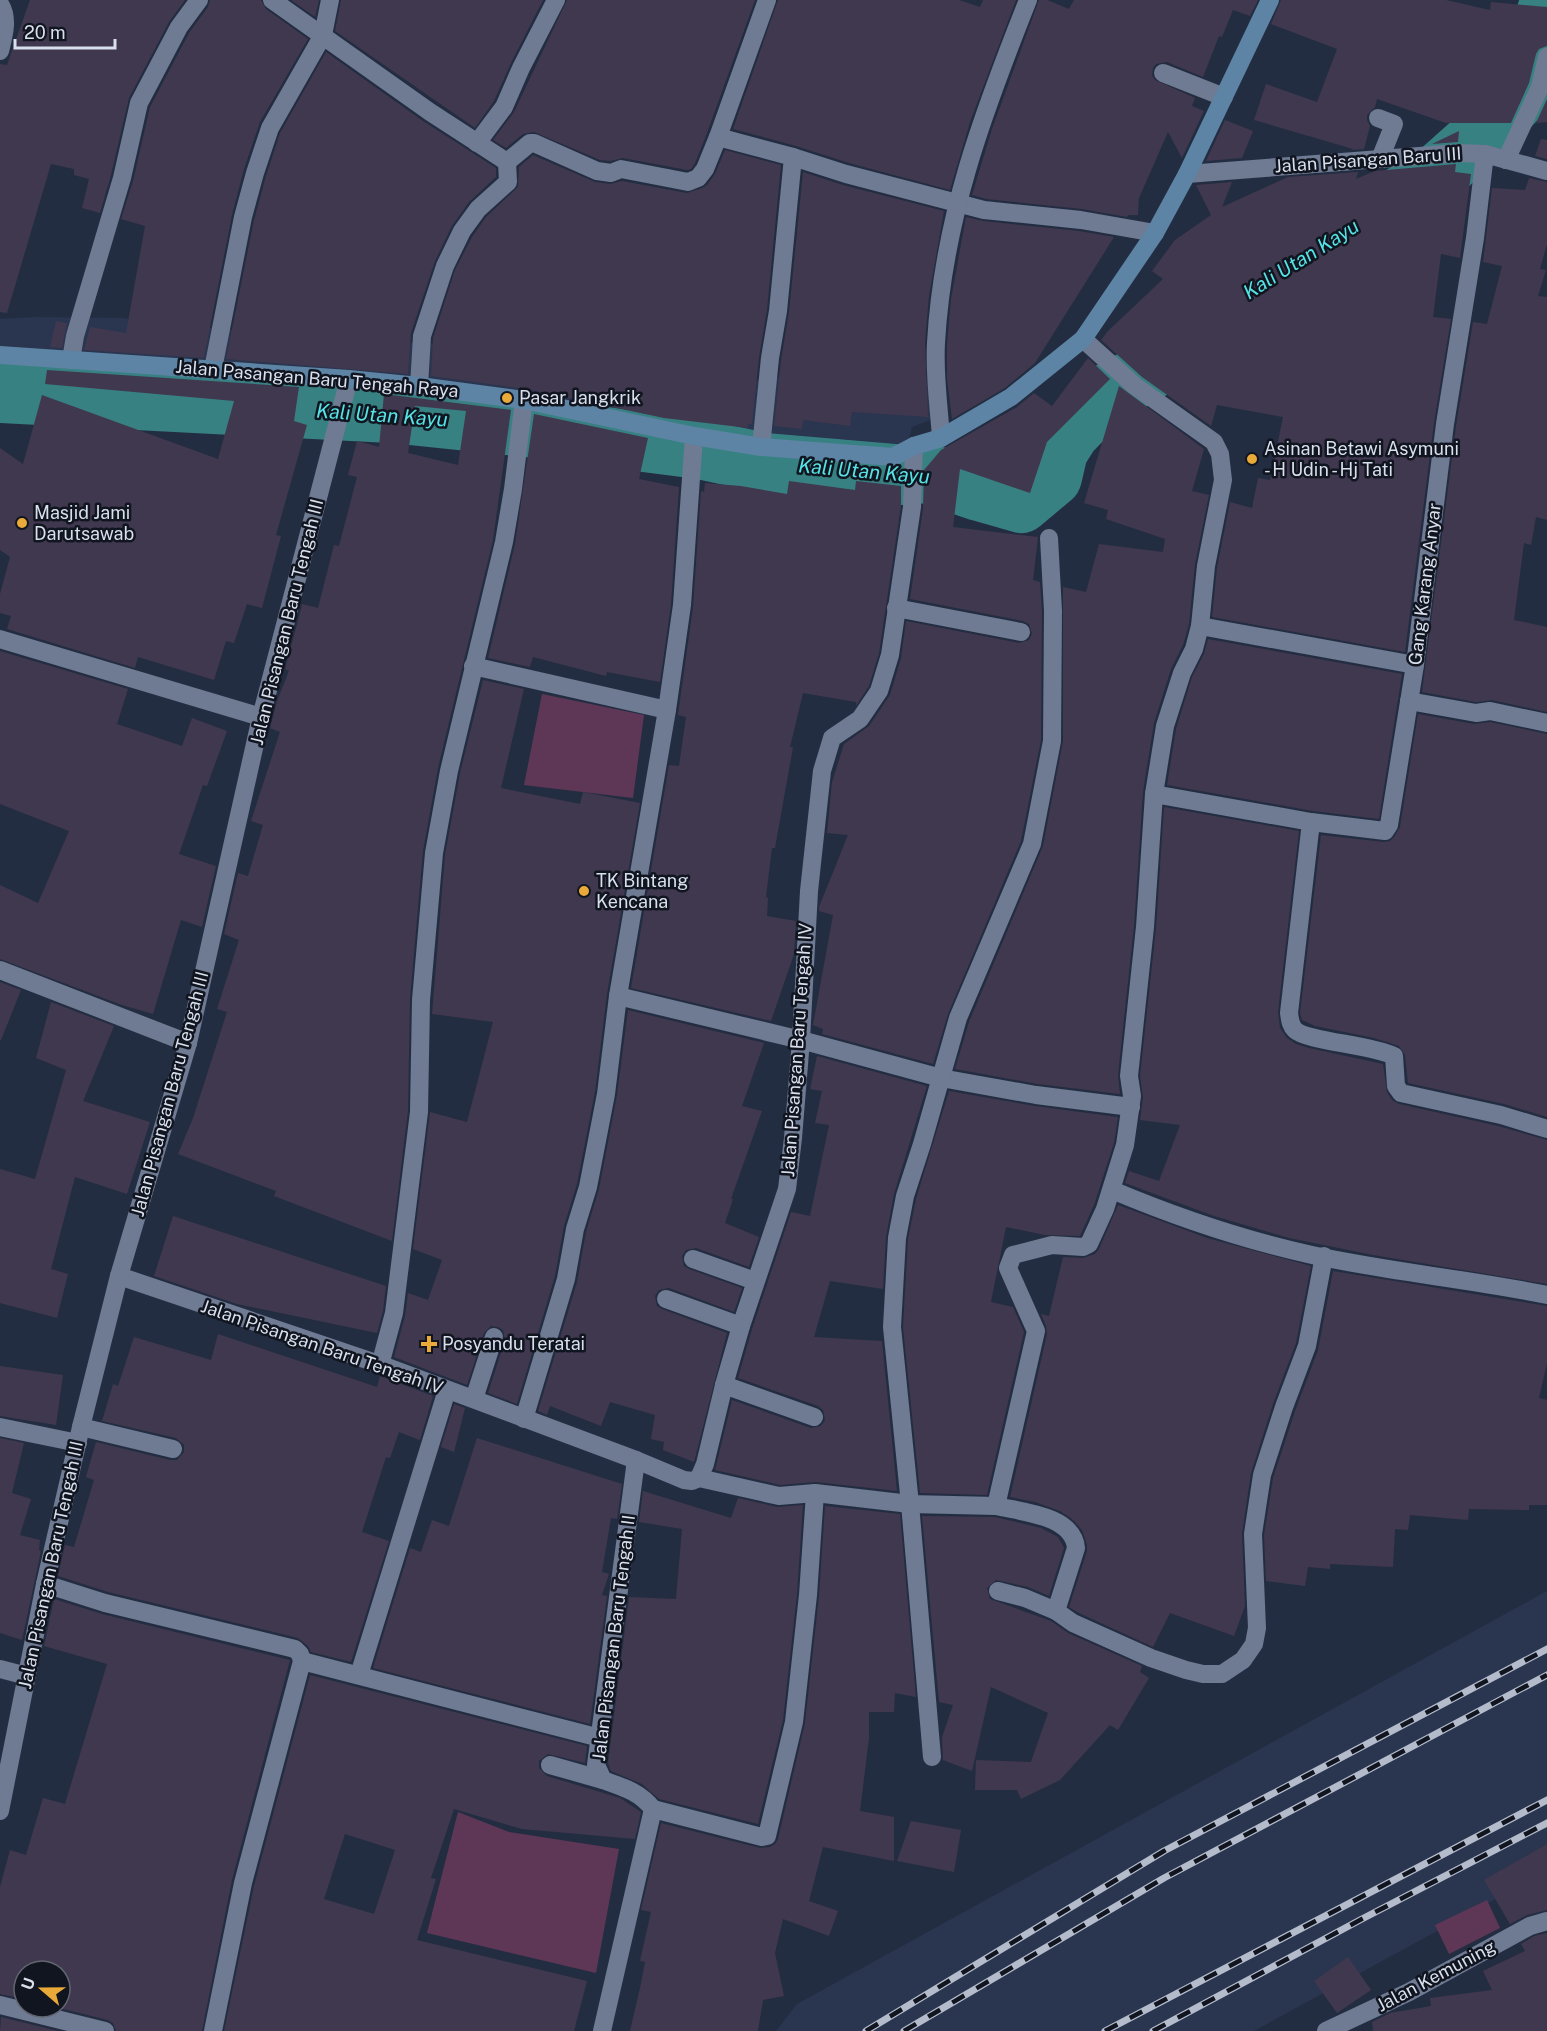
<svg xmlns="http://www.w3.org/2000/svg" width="1547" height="2031" viewBox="0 0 1547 2031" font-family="'Public Sans',sans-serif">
<rect width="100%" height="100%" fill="#232d42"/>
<g fill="#2a3550">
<path d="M36 317 122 318 163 324 370 341 427 343 763 381 782 376H872L933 383 934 406 930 420 912 427 907 446 905 475 764 463 699 449 535 428 391 413 0 393V319Z"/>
<path d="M1547 1591V1871L1254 2031H776L797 2004Z"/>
</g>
<g fill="#5e3756">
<path d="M542 694 644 715 633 798 524 785Z"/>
<path d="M458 1812 509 1832 619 1849 596 1973 427 1933Z"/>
<path d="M1487 1900 1500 1928 1449 1954 1435 1925Z"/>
</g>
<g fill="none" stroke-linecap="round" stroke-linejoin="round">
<g stroke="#388183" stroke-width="60">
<path d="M1378 211 1442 170 1488 129 1522 93 1545 29 1547 11"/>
<path d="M0 393 391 413 535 428 699 449 764 463 905 475 926 473 979 491 1021 503 1052 477 1058 451 1070 432 1108 393 1146 373 1205 324"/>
</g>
</g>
<g fill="#40384f" fill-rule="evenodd">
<path d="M30 0H185L169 22 129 98 111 175 100 213 82 208 89 179 74 175V169L51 164 7 313 0 312V64L7 65Z"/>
<path d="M210 0H261L266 9 308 39 260 122 244 169 232 215 204 358 84 350 90 327 126 333 145 226 121 219 133 181 150 107 189 33 208 7Z"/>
<path d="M291 0H319L315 17Z"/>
<path d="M341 0H543L511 63 494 101 475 128 335 31Z"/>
<path d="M567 0H755L707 133 695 163 691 169 687 170 623 158 610 161 600 160 534 132 523 134 506 148 493 140 514 112Z"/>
<path d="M778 0H959L980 7 983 0H1016L970 122 950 190 849 163 796 146 733 129Z"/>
<path d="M1039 0H1047L1069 9 1074 0H1258L1250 16 1233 10 1222 37 1219 36 1203 77 1167 62 1156 64 1153 68 1152 75 1155 80 1195 98 1192 106 1204 111 1182 158 1168 132 1139 198 1138 215H1129L1127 217 1082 209 986 199 972 195 992 129Z"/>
<path d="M1281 0H1446L1490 10 1491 2 1547 7V46L1539 49 1536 54 1529 83 1511 123H1446L1377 99 1375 107 1367 115V120L1370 126 1364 149 1350 150 1353 149 1254 120 1266 84 1317 102 1337 49 1271 24Z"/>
<path d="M326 52 423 121 496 168V177L469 202 452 226 435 261 411 333 408 374 226 359 254 220 266 176 280 133Z"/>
<path d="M1547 99V122L1536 123Z"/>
<path d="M1225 120 1253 131 1242 158 1206 161Z"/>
<path d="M1459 131 1458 142 1432 144Z"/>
<path d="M1541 139 1547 140V159L1535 156Z"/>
<path d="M725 150 781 165 767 310 759 357 752 424H748V428L664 418 526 389 431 376 433 338 455 270 472 237 486 217 518 187 519 167 533 155 595 182 610 184 622 181 687 193 702 188 707 185 715 174Z"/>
<path d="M1456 164 1455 172 1471 174 1460 258 1441 254 1433 317 1451 319 1434 423 1405 652 1212 617 1217 568 1230 502 1252 508 1258 478 1270 480 1283 417 1217 405 1211 426 1142 377 1101 340 1108 331 1163 279 1152 271 1175 240 1211 215 1196 185 1232 182 1222 207 1288 177 1358 172 1356 179 1375 171Z"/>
<path d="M803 172 843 185 944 211 929 296 925 342 928 417 852 412 850 426 803 420 802 429 774 426 781 360 789 312Z"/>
<path d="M1529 178 1547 182V244L1540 269 1546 270 1538 296 1547 297V520L1536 517 1531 545 1524 543 1514 620 1547 627V712L1492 700 1476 702 1422 692 1456 426 1473 322 1487 324 1502 266 1483 262 1492 188 1525 190Z"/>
<path d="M966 217 983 221 1079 231 1114 237 1035 363 1005 388 952 419 947 378V344L951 299Z"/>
<path d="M56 321 67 323 62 348 50 347Z"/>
<path d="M1088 358 1110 379 1047 442 1030 493 960 469 953 527 1038 537 1033 580 1040 582 1042 611 1041 740 1021 841 948 1014 933 1064 822 1034 823 1029 813 1025 833 915 819 911V907L848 835 827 833 832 782 844 744 869 726 890 695 901 658 906 621 1019 643 1029 640 1032 634 1029 624 1023 621 910 599 923 509 924 470 941 450 1017 407 1034 393 1052 406Z"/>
<path d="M47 370 299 387 294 421 307 425 276 535 281 536 262 608 247 604 234 643 226 641 214 680 138 657 135 668 7 629 11 616 0 613V594L10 557 0 550V448L23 464 42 395 218 459 234 401 45 384Z"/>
<path d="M1119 386 1204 449 1192 491 1209 495 1195 564 1189 624 1183 645 1171 669 1154 723 1143 792 1134 926 1118 1075 1120 1094 1038 1084 955 1069 969 1022 1043 846 1063 741V587L1086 592 1099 544 1163 552 1165 539 1106 519 1108 510 1084 503Z"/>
<path d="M384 394 511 410 493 540 438 768 423 851 410 999 408 1111 392 1241 274 1196 276 1191 178 1154 193 1118 227 1012 217 1009 239 940 224 934 238 873 248 876 263 825 251 821 280 732 270 728 277 701 289 671 285 669 301 609 302 604 318 608 334 545 339 546 357 477 348 475 357 441 379 447ZM415 406 466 411 458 465 408 453Z"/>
<path d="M534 414 648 438 639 479 679 487 671 604 660 682 607 672 606 676 533 657 530 667 488 658 515 544Z"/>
<path d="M789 481 855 490 856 481 901 486V506L879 653 869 686 856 706V702L803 693 790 747H793L775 848H772L766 897 768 898 767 916 796 921 794 954 771 1021 631 988 669 765 679 766 686 717 678 715 693 607 701 491 704 492 705 483 741 486 787 494Z"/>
<path d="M1208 639 1402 674 1379 819 1313 811 1167 785 1176 729 1192 677 1204 654Z"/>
<path d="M0 651 128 689 117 724 182 746 192 718 227 731 207 786 203 785 179 854 216 866 202 927 181 920 153 1014 122 1005 0 959V885L38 903 69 831 0 804Z"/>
<path d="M483 680 524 689 501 788 580 804 583 792 640 803 607 994 595 1092 577 1184 564 1226 555 1276 517 1404 488 1393 505 1340 503 1330 498 1327 491 1326 484 1333 467 1385 394 1357 405 1316 408 1293 428 1300 442 1260 413 1249 430 1112 467 1122 493 1022 432 1014 445 855 460 773Z"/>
<path d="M1418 714 1474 724 1490 722 1547 734V1117L1504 1104 1408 1083 1405 1055 1399 1046 1374 1038 1315 1026 1302 1020 1300 1013 1321 835 1384 842 1390 841 1394 837 1400 827Z"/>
<path d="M1164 807 1299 831 1278 1012 1280 1028 1287 1038 1296 1044 1309 1048 1383 1064 1387 1092 1392 1100 1399 1104 1498 1126 1547 1140V1284L1373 1255 1289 1238 1214 1216 1125 1183 1129 1171 1159 1181 1180 1125 1140 1120 1143 1097 1140 1076 1156 928Z"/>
<path d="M0 982 21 990 1 1040H0Z"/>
<path d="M51 1002 114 1026 83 1101 150 1122 127 1194 75 1177 51 1269 68 1274 57 1318 0 1303V1169L35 1179 66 1070 36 1058Z"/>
<path d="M628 1010 764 1043 742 1106 762 1111 731 1199H733L725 1223 759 1237 749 1267 696 1248 686 1250 682 1256 684 1266 689 1269 742 1288 734 1312 669 1288 659 1290 655 1296 657 1306 662 1309 727 1333 694 1462 663 1450 664 1442 651 1439 655 1415 610 1402 601 1426 550 1406 547 1415 538 1411 577 1282 586 1232 599 1189 617 1095Z"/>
<path d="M817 1056 927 1086 894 1194 886 1237 883 1289 830 1281 814 1337 882 1341 897 1491 816 1482 780 1485 715 1470 732 1400 811 1428 821 1426 825 1420 823 1410 818 1406 738 1378 752 1329 791 1212 810 1216 829 1125 815 1123 822 1091 810 1089Z"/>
<path d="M949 1091 1035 1106 1118 1117 1114 1143 1094 1205 1080 1236 1045 1235 1006 1227 991 1302 1013 1307 1024 1332 987 1495 920 1493 903 1327 908 1239 916 1199Z"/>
<path d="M1118 1205 1207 1238 1311 1266 1296 1343 1273 1404 1251 1473 1242 1534 1245 1606 1234 1636 1170 1613 1153 1647 1079 1613 1069 1607 1087 1551V1545L1082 1530 1072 1519 1060 1511 1035 1502 1010 1497 1047 1334 1046 1326 1041 1314 1049 1316 1063 1257 1083 1258 1095 1254 1099 1249Z"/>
<path d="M173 1216 386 1286 383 1311 377 1333 237 1304 154 1276Z"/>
<path d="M1333 1271 1547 1306V1363L1539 1398 1547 1400V1505H1529V1510L1469 1509 1468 1520 1410 1515 1408 1530 1395 1529 1393 1567 1330 1564V1569L1308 1567 1305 1586 1266 1581 1264 1535 1273 1478 1295 1411 1318 1350Z"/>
<path d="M218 1334 377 1387 380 1376 433 1396 420 1440 399 1432 390 1458 386 1457 362 1532 389 1541 351 1662 311 1652 308 1646 298 1638 108 1592 58 1576 65 1545 74 1547 94 1480 86 1477 96 1442 170 1460H177L184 1452V1445L176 1438 102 1421 113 1384 118 1386 134 1337 211 1360Z"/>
<path d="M0 1366 63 1375 56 1425 0 1416Z"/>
<path d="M454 1404 465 1408 454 1452 441 1447Z"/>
<path d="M0 1438 24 1443 12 1493 31 1499 20 1535 40 1540 39 1550 41 1551 22 1640 0 1633Z"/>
<path d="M477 1438 622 1484 617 1519 611 1518 602 1572 609 1574 602 1595 607 1596 590 1724 373 1668 410 1548 421 1552 432 1520 449 1526Z"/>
<path d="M643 1491 731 1518 738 1498 777 1507 803 1505 797 1594 783 1720 758 1824 659 1799 642 1784 611 1771 608 1763 629 1597 676 1599 682 1529 639 1522Z"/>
<path d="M825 1506 900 1514 916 1697 895 1693 894 1712H869V1738L860 1811 894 1817V1861L823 1847 809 1901 838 1911 829 1936 783 1919 775 1953 784 1996 763 2000 758 2031H630L640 1988 645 1962 640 1961 651 1912 641 1910 661 1823 760 1848 770 1847 775 1844 778 1839 805 1723 819 1596Z"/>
<path d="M922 1516 995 1517 1041 1528 1058 1537 1064 1548 1049 1596 1028 1587 996 1580 987 1588 990 1599 1051 1621 1068 1633 1142 1666 1140 1672 1149 1678 1118 1730 1110 1725 1060 1780 1021 1799 1017 1790H975L976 1760 1031 1762 1048 1713 991 1687 972 1771 943 1760 942 1737 953 1705 939 1702Z"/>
<path d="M54 1599 102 1614 290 1660 232 1880 202 2031H116L113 2023 108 2020 55 2007H60V1971H24V1999L0 1994V1887L10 1850 26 1855 43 1798 65 1804 107 1664 44 1646Z"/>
<path d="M310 1675 587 1746 585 1763 548 1754 539 1761V1768L547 1776 620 1798 641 1812 635 1839 522 1829 454 1809 431 1878 436 1879 417 1940 587 1981 574 2031H224L254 1886ZM345 1834 395 1850 374 1914 324 1899Z"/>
<path d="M911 1821 961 1830 954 1872 897 1861Z"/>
<path d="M1547 1844V1910L1527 1915 1510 1924 1484 1880Z"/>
<path d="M1547 1933V2031H1373L1372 2022 1390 2013 1431 2006 1430 1998 1492 1990 1483 1971 1525 1951 1521 1944 1534 1936Z"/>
<path d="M1348 1957 1371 1990 1337 2013 1314 1981Z"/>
<path d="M1 2017 58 2031H0Z"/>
</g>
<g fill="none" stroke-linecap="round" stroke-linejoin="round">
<g stroke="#6f7a93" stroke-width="18">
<path d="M272 0 430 112 507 162 508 182 478 209 462 231 445 266 422 336 419 386"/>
<path d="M0 4C9 18 4 35 0 51"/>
<path d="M1163 73 1224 97"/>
<path d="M1378 118 1394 124 1380 159"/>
<path d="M477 143 504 107 521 68 556 0"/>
<path d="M793 157 846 174 984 210 1081 220 1155 233"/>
<path d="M1506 160 1540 87 1547 57"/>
<path d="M507 162 530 143H534L597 171 611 173 621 169 688 182 698 178 705 169 718 137"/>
<path d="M1187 174 1458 153 1485 154 1547 171"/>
<path d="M71 360 75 336 122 178 139 103 179 27 199 0"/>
<path d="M213 369 243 217 255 173 270 128 323 35 330 0"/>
<path d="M941 438C939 407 934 374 936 343 943 219 983 113 1028 0"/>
<path d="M761 447 770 358 778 311 793 157 718 137 767 0"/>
<path d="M896 608 1021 632"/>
<path d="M1200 626 1415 665"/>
<path d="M0 639 261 717"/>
<path d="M473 666 667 710"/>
<path d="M1409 701 1476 713 1490 711 1547 723"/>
<path d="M1154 794 1311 822 1289 1013C1290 1019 1290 1025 1295 1030 1306 1041 1372 1045 1394 1056L1396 1086 1401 1093 1501 1115 1547 1129"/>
<path d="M1311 822 1385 831 1389 825 1415 665 1445 424 1475 238 1485 154"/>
<path d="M0 970 188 1043"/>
<path d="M618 996 801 1040 941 1078 1036 1095 1131 1107"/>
<path d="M1112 1190C1176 1217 1244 1240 1312 1255 1390 1272 1469 1279 1547 1295"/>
<path d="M693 1259 755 1281"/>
<path d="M119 1276 379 1364 636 1460 684 1480 692 1481 699 1478 705 1464 724 1385 741 1326 787 1189 793 1138 801 1040 809 891 822 771 832 738 860 719 879 691 890 655 912 507 914 446"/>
<path d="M666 1299 741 1326"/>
<path d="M380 1365 394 1313 419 1112 421 1000 434 853 449 771 504 542 513 489 524 400"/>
<path d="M724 1385 814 1417"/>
<path d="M474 1399 494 1337"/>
<path d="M524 1419 566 1279 575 1229 588 1187 606 1094 618 996 667 710 682 605 694 436"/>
<path d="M0 1427 78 1443"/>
<path d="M81 1427 173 1449"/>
<path d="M699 1478 779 1496 815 1493 910 1504 996 1506 1036 1331 1008 1268 1013 1255 1052 1245 1083 1247 1089 1244 1105 1209 1125 1145 1132 1096 1129 1076 1145 927 1154 794 1165 726 1182 673 1194 649 1200 626 1206 566 1223 480 1220 454 1214 442 1135 386 1083 339"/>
<path d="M996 1506C1021 1512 1073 1515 1076 1548L1056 1611 1025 1598 998 1591"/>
<path d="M45 1584 105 1603 295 1649 300 1654 302 1661 243 1883 213 2031"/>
<path d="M1056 1611 1073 1623 1151 1658 1186 1670 1203 1674H1222L1243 1660 1254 1644 1257 1628 1253 1534 1262 1475 1284 1407 1307 1346 1324 1256"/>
<path d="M302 1661 600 1738"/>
<path d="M0 1669 27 1676"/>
<path d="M359 1675 447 1390"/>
<path d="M932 1757 910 1504 892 1327 897 1238 905 1196 922 1144 958 1018 1032 844 1052 741 1053 611 1049 538"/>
<path d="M550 1765 603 1780"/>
<path d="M653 1809 762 1837 767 1836 794 1722 808 1595 815 1493"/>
<path d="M0 1811 45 1584 81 1427 119 1276 188 1043 261 717 349 379"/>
<path d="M0 2005 105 2031"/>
<path d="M602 2031 653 1809C640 1792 623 1787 603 1780L596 1765 636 1460"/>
<path d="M1326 2031 1409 1992 1530 1926 1547 1921"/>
</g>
<path stroke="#5d84a4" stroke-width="18" d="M0 355 349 379 419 386 524 400 694 436 761 447 893 457 914 446 941 438 1011 397 1083 339 1155 233 1187 174 1270 0"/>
<defs>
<g id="rail">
<path d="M866 2031 1164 1851 1547 1649"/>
<path d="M904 2031 1164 1878 1547 1675"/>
<path d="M1105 2031 1547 1800"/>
<path d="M1153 2031 1360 1920 1547 1823"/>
</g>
</defs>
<use href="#rail" stroke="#b4bccb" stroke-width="7"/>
<use href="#rail" stroke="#11151f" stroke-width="4.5" stroke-dasharray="14" stroke-linecap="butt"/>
</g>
<g fill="#eaaa39" stroke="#11151f" stroke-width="2">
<circle cx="507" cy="398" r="6"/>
<circle cx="1252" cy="459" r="6"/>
<circle cx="22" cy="523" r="6"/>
<circle cx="584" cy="891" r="6"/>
<path d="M426 1335h6v6h6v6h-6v6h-6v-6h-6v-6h6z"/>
</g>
<g text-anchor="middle" stroke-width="5" stroke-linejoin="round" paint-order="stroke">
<g font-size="18" fill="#d8dfed" stroke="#11151f">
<text transform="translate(1368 160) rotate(-4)" y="6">Jalan Pisangan Baru III</text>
<text transform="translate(317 379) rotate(5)" y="6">Jalan Pasangan Baru Tengah Raya</text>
<text transform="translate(1425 584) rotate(-83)" y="6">Gang Karang Anyar</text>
<text transform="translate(287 622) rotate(-76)" y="6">Jalan Pisangan Baru Tengah III</text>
<text transform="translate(797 1050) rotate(-86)" y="6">Jalan Pisangan Baru Tengah IV</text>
<text transform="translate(170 1094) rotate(-75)" y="6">Jalan Pisangan Baru Tengah III</text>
<text transform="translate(322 1347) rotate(19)" y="6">Jalan Pisangan Baru Tengah IV</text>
<text transform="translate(51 1565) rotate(-78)" y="6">Jalan Pisangan Baru Tengah III</text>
<text transform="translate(614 1638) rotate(-83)" y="6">Jalan Pisangan Baru Tengah II</text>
<text transform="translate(1436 1976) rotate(-28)" y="6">Jalan Kemuning</text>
</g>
<g font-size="18" fill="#d8dfed" stroke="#11151f" text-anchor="start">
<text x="519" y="404">Pasar Jangkrik</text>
<text x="1264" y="455">Asinan Betawi Asymuni<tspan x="1264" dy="21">- H Udin - Hj Tati</tspan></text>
<text x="34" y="519">Masjid Jami<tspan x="34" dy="21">Darutsawab</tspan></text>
<text x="596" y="887">TK Bintang<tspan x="596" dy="21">Kencana</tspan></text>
<text x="442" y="1350">Posyandu Teratai</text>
</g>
<g font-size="20" font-style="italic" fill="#55e3e6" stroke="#11151f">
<text transform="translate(1301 259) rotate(-32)" y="7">Kali Utan Kayu</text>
<text transform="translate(382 415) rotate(4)" y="7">Kali Utan Kayu</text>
<text transform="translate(864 471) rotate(5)" y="7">Kali Utan Kayu</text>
</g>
</g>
<g transform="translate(42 1989) rotate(290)"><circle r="28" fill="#11151f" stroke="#616671" stroke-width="1.5"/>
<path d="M0-4.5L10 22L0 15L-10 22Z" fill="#eaaa39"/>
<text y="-9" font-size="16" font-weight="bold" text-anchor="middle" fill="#d8dfed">U</text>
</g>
<path d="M15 39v9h100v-9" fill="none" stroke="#d8dfed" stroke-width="3"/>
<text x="24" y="39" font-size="18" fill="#d8dfed" stroke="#11151f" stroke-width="4.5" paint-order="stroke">20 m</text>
</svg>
